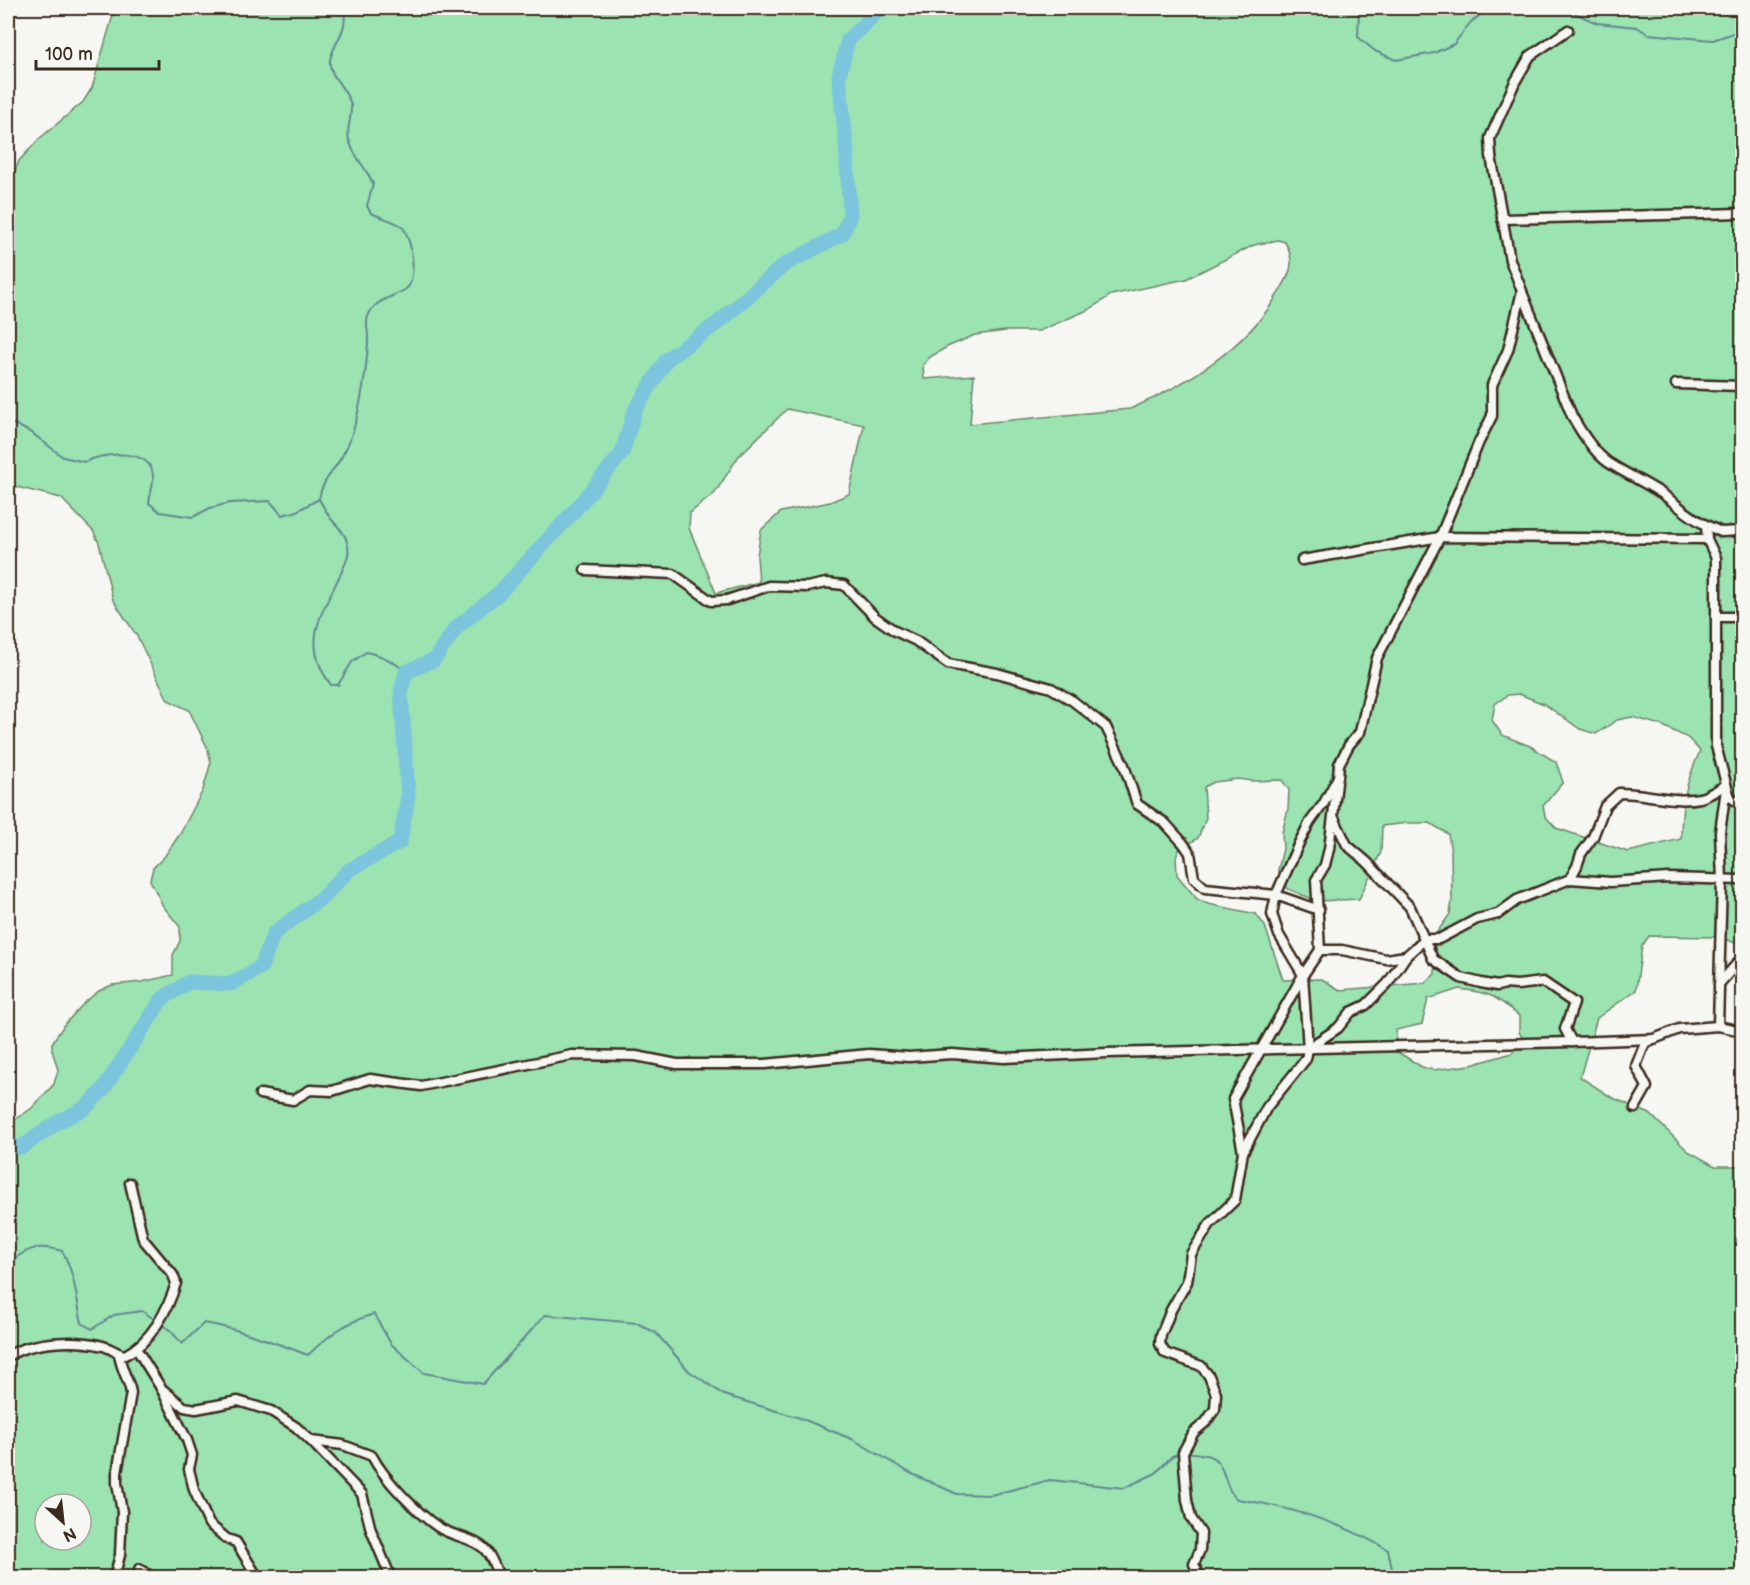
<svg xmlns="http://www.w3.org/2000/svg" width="1750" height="1585" viewBox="0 0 1750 1585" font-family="'Balsamiq Sans',sans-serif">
<rect width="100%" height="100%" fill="#f6f6f2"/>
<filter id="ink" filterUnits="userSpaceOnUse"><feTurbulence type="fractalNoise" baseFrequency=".0167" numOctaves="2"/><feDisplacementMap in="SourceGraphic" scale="12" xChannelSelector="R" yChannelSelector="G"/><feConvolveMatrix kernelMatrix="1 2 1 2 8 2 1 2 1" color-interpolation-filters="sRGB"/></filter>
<g filter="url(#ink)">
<path fill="#9be3b1" stroke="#6b8668" stroke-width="1.5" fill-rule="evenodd" d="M115 8H1742V946L1720 937 1649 936 1642 946 1636 990 1597 1018 1580 1077 1611 1097 1650 1114 1688 1151 1715 1166H1742V1577H8V1125L32 1108 54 1084 58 1070 52 1050V1043L64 1025 85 1002 99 991 112 985 142 982 173 975V955L180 941V927L163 906 150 880 153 868 164 857 180 834 203 790 211 762 207 747 189 710 168 700 137 636 113 600 99 543 93 531 61 498 13 486 8 488V189L19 161 39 139 83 102 92 88ZM1278 240 1285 242C1288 247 1290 253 1291 260 1292 272 1284 284 1278 294 1247 347 1186 385 1130 409L970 424 974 375 924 379 923 365 930 357 947 347 975 335 1005 331H1039L1090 309 1111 295 1186 279 1254 245ZM787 409 864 425 849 494 830 502 781 512 761 530 757 556 759 582 716 593 689 528 690 513 715 493 738 457ZM1519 694 1544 704 1580 729 1596 734 1617 720 1632 717 1661 725 1688 738 1700 751C1686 782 1681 804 1681 839L1628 852 1556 828 1545 816 1543 806 1563 782 1556 762 1530 746 1502 735 1492 720 1495 704 1508 695ZM1238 779 1252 781 1282 780 1289 790 1288 809 1282 833 1283 849 1278 870 1288 889 1317 901 1359 899 1381 852 1382 826 1408 823H1430L1448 834 1451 852 1452 900 1450 914 1435 935V974L1425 983 1340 990 1322 979 1283 980 1265 926 1256 914 1208 904 1197 899 1177 875 1176 856 1179 850 1198 838 1206 818 1204 787 1214 782ZM1459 989C1492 993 1494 995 1519 1016V1032L1523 1039 1512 1053 1471 1065 1433 1070 1422 1067 1396 1051V1030L1422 1024 1428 999ZM45 1504H81V1540H45Z"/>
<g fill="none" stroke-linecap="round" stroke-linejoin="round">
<g stroke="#628791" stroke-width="2">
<path d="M343 8C350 29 334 41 330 60 328 77 349 90 351 106 352 119 345 131 350 143 355 158 367 169 373 184L367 206 371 213C377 216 396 222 400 225 412 233 418 280 406 289 394 297 375 300 369 314 364 323 369 331 368 341 367 368 361 405 353 431 350 439 347 448 342 456 334 471 321 482 319 499 323 506 327 513 331 519 337 526 345 532 347 542 351 553 346 562 341 573 323 612 299 642 331 685H338L352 662 366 652C382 655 394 661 406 672"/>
<path d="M1359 8 1358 37 1375 51 1396 60 1434 53 1454 44 1470 23 1486 11 1495 8"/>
<path d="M1563 8 1597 23 1637 27 1648 34 1713 40 1742 30"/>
<path d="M8 421 32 433 63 457 85 462C102 453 150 447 153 475 154 483 150 495 149 503L160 512 193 517 210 508 230 503 270 501 282 515 295 512 319 499"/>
<path d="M8 1264C27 1248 37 1244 62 1251 75 1272 76 1299 82 1323L92 1329 114 1315 142 1311 157 1321"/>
<path d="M161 1324 171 1331 182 1344 204 1323C240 1329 273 1342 308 1355 330 1334 344 1323 374 1314L391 1344 424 1373 483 1384 545 1315 637 1323 656 1333 689 1371 724 1395 800 1418 854 1440 910 1473 957 1494 991 1495 1050 1480 1124 1488 1156 1473 1172 1456 1180 1453"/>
<path d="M1185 1452C1193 1453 1202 1453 1209 1456 1227 1462 1223 1489 1237 1499 1291 1507 1341 1522 1388 1550L1394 1578"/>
</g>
<path stroke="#7cc5dd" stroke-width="15" d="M8 1147H22L58 1122 85 1108 103 1090 162 999 189 982 231 984 261 967 274 933 323 897 349 870 400 842 408 796 401 692 406 672 434 660 456 628 499 593 576 509 622 453 635 410 667 359 719 322 784 265 842 234 850 216 846 143 839 76 848 40 881 8"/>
<defs>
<g id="street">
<path d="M1502 219 1742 213"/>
<path d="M1522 292 1572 416C1581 432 1594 453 1609 463 1626 474 1644 482 1661 493 1677 504 1689 517 1706 525L1707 539 1716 558V746L1728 791 1730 797 1742 805"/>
<path d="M1676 384 1742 386"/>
<path d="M1706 525 1721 532 1742 531"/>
<path d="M1302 560 1440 537 1707 539"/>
<path d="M585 570 673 574 711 601 727 600 769 586 807 587 826 583 844 585 875 617 895 631 916 641 948 664 997 673 1051 688 1073 701 1106 727 1124 765 1137 804 1165 823 1183 843 1190 853 1194 878 1205 888 1276 895 1319 910"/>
<path d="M1716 617H1742"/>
<path d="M1334 818 1347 845 1367 862 1410 907 1433 959 1461 978 1481 983 1497 986 1505 984 1517 985 1543 982 1574 1003 1565 1029 1572 1042"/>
<path d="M1570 879 1611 882 1668 878 1742 880"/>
<path d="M1320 950H1342L1386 959 1406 956"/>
<path d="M1719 984 1742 958"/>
<path d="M1718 1026 1722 880 1720 832 1726 789"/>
<path d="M1308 1048 1338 1028 1351 1012 1366 1005 1388 983 1406 956 1425 939H1439L1477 919 1498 914 1517 900 1570 879 1577 866 1581 854 1593 837 1605 806 1619 793C1646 793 1674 803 1700 798 1709 796 1718 789 1726 785"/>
<path d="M260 1094 293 1100 310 1090 332 1091 370 1079 421 1086 572 1055 636 1056 677 1064H765L869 1054 909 1057 952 1054 1004 1058 1107 1053 1572 1042 1654 1039 1679 1029 1718 1026 1742 1031"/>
<path d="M1635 1108 1647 1087 1636 1066 1645 1043 1653 1039"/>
<path d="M1243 1152 1233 1099 1303 975 1279 935 1272 914 1276 895 1299 843 1310 822 1324 803 1338 777 1339 764 1349 745 1360 732 1377 658 1440 537 1479 442 1492 416V385L1508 350 1522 291 1510 260 1506 238 1491 156 1490 138 1515 82 1530 56 1568 30"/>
<path d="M136 1348 161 1388 187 1440 192 1455 189 1469 194 1490 209 1524 227 1539 236 1542 258 1578"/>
<path d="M8 1356C31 1341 76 1339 103 1346 111 1348 117 1354 125 1355 151 1342 168 1310 176 1283L173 1275 143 1239 130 1183"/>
<path d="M161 1388 184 1407 196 1409 238 1401 271 1411 296 1427 311 1441 343 1445 372 1456C384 1479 417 1513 438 1527 451 1536 469 1537 481 1546 489 1551 496 1568 499 1578"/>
<path d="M311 1441 362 1494 371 1530 391 1578"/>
<path d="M139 1569 154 1578"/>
<path d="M114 1578 120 1555 122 1512 117 1483V1473L131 1393C129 1380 121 1370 119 1354"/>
<path d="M1200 1578 1194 1564 1200 1550 1201 1533 1191 1518 1187 1500 1183 1452 1194 1432 1206 1422 1215 1409 1216 1394 1209 1376 1201 1366 1165 1353 1160 1344 1161 1335 1171 1310 1187 1282 1191 1254 1210 1224 1235 1200 1243 1152 1267 1107 1306 1059 1308 1049 1303 975 1320 950 1316 880 1325 865 1329 849 1337 783"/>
</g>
</defs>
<use href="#street" stroke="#3b2a1e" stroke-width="13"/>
<use href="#street" stroke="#f6f6f2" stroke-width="8"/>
</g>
</g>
<rect width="1750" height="1585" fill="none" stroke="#f6f6f2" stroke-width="30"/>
<rect x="15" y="15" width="1720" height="1555" fill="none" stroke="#3b2a1e" stroke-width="2" filter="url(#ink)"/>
<g transform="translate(63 1522) rotate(153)"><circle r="28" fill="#f6f6f2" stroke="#aba49d" stroke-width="1.5"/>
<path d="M0-4.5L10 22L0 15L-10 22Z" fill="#3b2a1e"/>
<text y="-9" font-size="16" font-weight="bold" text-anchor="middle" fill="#3b2a1e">N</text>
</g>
<path d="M36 60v9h123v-9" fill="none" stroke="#3b2a1e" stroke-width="3"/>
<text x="45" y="60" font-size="18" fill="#3b2a1e" stroke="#f6f6f2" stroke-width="4.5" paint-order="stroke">100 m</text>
</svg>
